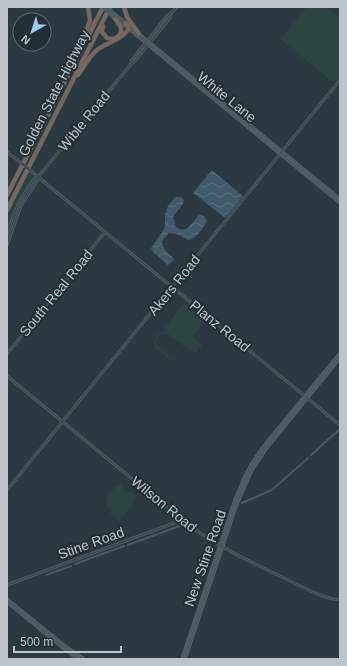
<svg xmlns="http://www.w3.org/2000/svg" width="347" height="666" viewBox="0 0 347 666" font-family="Arial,sans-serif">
<defs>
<pattern id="water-waves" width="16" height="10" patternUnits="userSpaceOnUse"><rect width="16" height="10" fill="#425a69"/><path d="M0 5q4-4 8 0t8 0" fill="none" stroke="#5b707d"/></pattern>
</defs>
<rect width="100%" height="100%" fill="#2a3942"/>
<g fill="#2d4542" fill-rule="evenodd">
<path d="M307 7H326L340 18V75L334 83 280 39Z"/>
<path d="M28 172 33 176 34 179C20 195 14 211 7 231V214Z"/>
<path d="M184 303 205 320 192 337 202 345 195 353 185 345C190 353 185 362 175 362L156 348 154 341 158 334 164 331 169 332 178 339 164 328ZM162 333 168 334 185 347 186 354C184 359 180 362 175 361L157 346 156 339Z"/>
<path d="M120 480 123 488 128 493 130 491 137 497 119 522 110 514 113 511 106 506 108 502 105 499 116 486H119Z"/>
</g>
<g fill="url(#water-waves)">
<path d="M212 170 243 196 225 218 193 193Z"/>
<path d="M175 197H181L184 200 183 204 173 217 176 227 182 230 188 228 199 215 204 216 207 221C202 229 198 238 188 240L176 234 169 233 164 238 162 243C165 254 172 254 174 260L168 265 153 252 151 248 163 231 165 225V214L168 206Z"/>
</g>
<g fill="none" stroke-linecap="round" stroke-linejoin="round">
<g stroke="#425a69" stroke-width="2">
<path d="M311 455 340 429"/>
<path d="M242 503 272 490 308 458"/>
<path d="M128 545 182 525"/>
<path d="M75 564 124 546"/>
<path d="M46 575 71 566"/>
</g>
<defs>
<g id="tertiary">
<path d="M131 63 132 60 167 16 171 13 177 7"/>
<path d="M7 152 20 162"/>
<path d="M32 172 340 425"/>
<path d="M7 234C14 212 21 196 35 178L38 177 43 171 131 64 134 62 170 18 171 13"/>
<path d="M7 245 21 206 38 180V178"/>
<path d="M7 354 105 232"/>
<path d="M7 376 182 520C214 545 249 561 286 579 303 587 321 598 340 600"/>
<path d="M7 490 340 80"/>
<path d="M7 585 182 520"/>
</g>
<g id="secondary">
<path d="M116 15 135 31"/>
<path d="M118 20 340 203"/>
<path d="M139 34 340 199"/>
<path d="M7 599 65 646 84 659"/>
<path d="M7 602 63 648 78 659"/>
<path d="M182 659 234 503 245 476 251 465 263 447 340 353"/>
<path d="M185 659 236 506 252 470 266 449 340 358"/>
</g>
<g id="motorway">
<path d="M124 7 127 17 139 34"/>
<path d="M103 26 102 32 107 38C115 41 122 36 121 27L114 17"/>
<path d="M81 44 90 21 88 7"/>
<path d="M78 75C84 67 89 56 97 50 109 41 118 42 129 29L126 23"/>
<path d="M7 195 103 7"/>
<path d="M7 210 110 7"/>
</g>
</defs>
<use href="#tertiary" stroke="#5d686f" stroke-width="3"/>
<use href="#secondary" stroke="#5d686f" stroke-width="3.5"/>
<use href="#motorway" stroke="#49555c" stroke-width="5"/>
<use href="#tertiary" stroke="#3e4a52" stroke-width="2"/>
<use href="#secondary" stroke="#4d5a64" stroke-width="2.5"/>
<use href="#motorway" stroke="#77675c" stroke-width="4"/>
<defs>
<path id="tertiary-bridge" d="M20 162 32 172"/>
<g id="secondary-bridge">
<path d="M102 7 114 17"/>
<path d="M106 7 116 15"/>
</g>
</defs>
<use href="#tertiary-bridge" stroke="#5d686f" stroke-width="3" stroke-linecap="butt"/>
<use href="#secondary-bridge" stroke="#5d686f" stroke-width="3.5" stroke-linecap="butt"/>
<use href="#tertiary-bridge" stroke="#3e4a52" stroke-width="2"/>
<use href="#secondary-bridge" stroke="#4d5a64" stroke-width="2.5"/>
</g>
<g text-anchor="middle" stroke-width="4" stroke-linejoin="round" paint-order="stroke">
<g font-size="14" fill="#bcc5cb" stroke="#232f37">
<text transform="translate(54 93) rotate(-63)" y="5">Golden State Highway</text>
<text transform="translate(227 97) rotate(39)" y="5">White Lane</text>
<text transform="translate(84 121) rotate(-51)" y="5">Wible Road</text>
<text transform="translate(174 285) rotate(-51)" y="5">Akers Road</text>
<text transform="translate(56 293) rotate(-51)" y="5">South Real Road</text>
<text transform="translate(220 326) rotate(39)" y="5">Planz Road</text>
<text transform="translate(164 504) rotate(39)" y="5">Wilson Road</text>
<text transform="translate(91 543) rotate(-20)" y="5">Stine Road</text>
<text transform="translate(205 558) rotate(-71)" y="5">New Stine Road</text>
</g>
</g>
<rect width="347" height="666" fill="none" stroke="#bcc5cb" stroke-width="16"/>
<g transform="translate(32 32) rotate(219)"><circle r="19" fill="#232f37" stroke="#606b72"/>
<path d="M0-3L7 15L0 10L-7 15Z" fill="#9dccef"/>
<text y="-6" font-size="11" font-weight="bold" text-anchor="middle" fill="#bcc5cb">N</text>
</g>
<path d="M14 646v6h107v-6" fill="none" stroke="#bcc5cb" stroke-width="2"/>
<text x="20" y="646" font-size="12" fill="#bcc5cb" stroke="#232f37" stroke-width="3" paint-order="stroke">500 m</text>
</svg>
